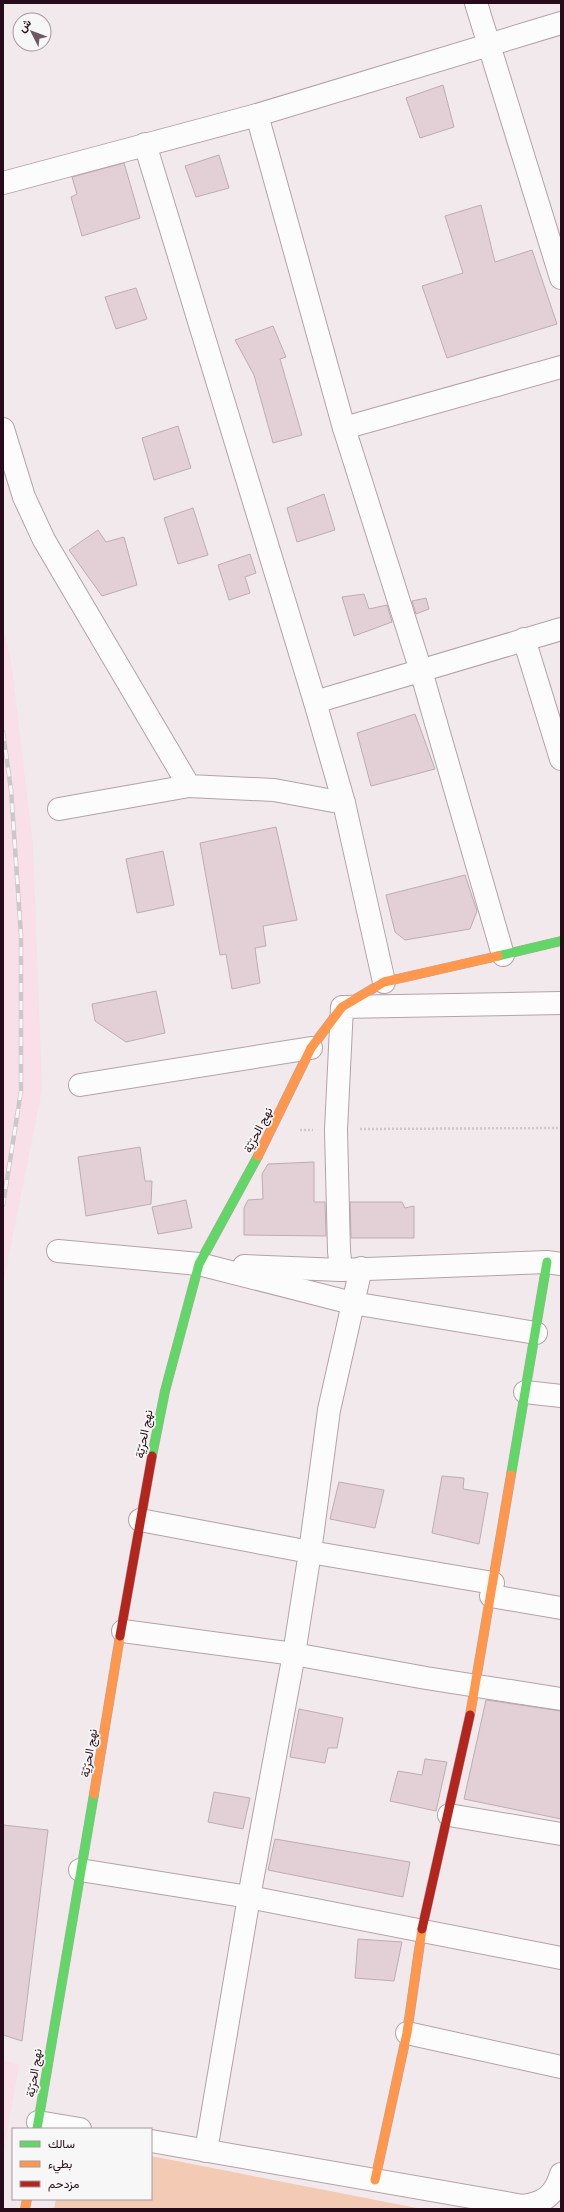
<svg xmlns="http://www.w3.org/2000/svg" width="564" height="2212" viewBox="0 0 564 2212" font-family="Barlow,Vazirmatn,sans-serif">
<rect width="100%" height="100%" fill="#f2e9ec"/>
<g fill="#f8dfe8">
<path d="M3 627 11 661 33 845 42 1090 3 1285Z"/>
<path d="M3 2060 19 2065 3 2156Z"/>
</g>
<path fill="#f3cab4" d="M151 2156 422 2209H54L56 2199H151Z"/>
<g fill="#e3d0d7" stroke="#beacb3">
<path d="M443 85 454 127 420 138 406 98Z"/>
<path d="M219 155 229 188 196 197 185 166Z"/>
<path d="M124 163 140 218 82 236 71 197 77 194 72 177Z"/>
<path d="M481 205 495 262 532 250 557 324 447 358 422 286 463 273 445 216Z"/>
<path d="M136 288 147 319 116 329 105 297Z"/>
<path d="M273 326 286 357 280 359 302 435 273 443 254 375 235 340Z"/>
<path d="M178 426 191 468 154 480 142 438Z"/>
<path d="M324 494 335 530 297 542 287 508Z"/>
<path d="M193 508 208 555 178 564 164 518Z"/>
<path d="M98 530 106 542 124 537 137 585 102 596 69 550Z"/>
<path d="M250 554 256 573 245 577 250 593 229 600 218 565Z"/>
<path d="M364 594 369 609 387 605 392 622 354 636 342 597Z"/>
<path d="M426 598 429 609 416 614 412 601Z"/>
<path d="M415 714 435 769 371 786 357 733Z"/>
<path d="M276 827 297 920 263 926 266 946 255 948 260 983 232 989 226 954 220 955 200 843Z"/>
<path d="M163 851 174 905 137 913 126 859Z"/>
<path d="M465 875 477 911 470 929 405 940 395 932 386 895Z"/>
<path d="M156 991 165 1033 126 1042 95 1021 92 1004Z"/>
<path d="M140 1147 145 1181H152L151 1204 86 1216 78 1157Z"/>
<path d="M314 1162V1202H325L326 1236 244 1235V1208L248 1200 263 1199 262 1174 268 1164Z"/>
<path d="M186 1200 192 1228 158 1234 152 1207Z"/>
<path d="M350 1202H402L405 1208 414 1206V1238H351Z"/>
<path d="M442 1476 464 1478 463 1489 488 1493 479 1544 432 1533Z"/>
<path d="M339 1482 384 1490 375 1528 330 1519Z"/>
<path d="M486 1700 561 1711V1819L464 1799Z"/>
<path d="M299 1709 343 1718 337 1748H328L325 1763 290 1757Z"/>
<path d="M425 1759 447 1762 436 1811 390 1801 398 1771 422 1775Z"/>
<path d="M214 1792 250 1798 243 1829 208 1822Z"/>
<path d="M3 1825 48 1830 22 2041 3 2035Z"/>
<path d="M275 1839 410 1862 403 1897 268 1870Z"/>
<path d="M358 1939 402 1942 394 1981 355 1978Z"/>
</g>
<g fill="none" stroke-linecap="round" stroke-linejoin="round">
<defs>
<g id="street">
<path d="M476 3 561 278"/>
<path d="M257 115 344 428 421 671 503 955"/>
<path d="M145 144 315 702 344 803 384 982"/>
<path d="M3 183 257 115 561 23"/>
<path d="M344 428 561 367"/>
<path d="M3 429 24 497 44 540 189 786 274 790 344 803"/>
<path d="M524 639 561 759"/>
<path d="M315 702 561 629"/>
<path d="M59 809 189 786"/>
<path d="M80 1085 311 1048"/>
<path d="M58 1251 199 1264 352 1303 536 1333"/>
<path d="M244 1266 341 1270 547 1262 561 1264"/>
<path d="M341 1270 339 1251 336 1130 342 1007 561 1003"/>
<path d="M525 1392 561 1396"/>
<path d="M140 1520 310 1552 493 1583"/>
<path d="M491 1596 561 1608"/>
<path d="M123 1631 294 1654 426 1678 561 1699"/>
<path d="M449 1815 561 1834"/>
<path d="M80 1870 249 1897 561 1958"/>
<path d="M407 2033 561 2067"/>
<path d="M38 2122 80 2129"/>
<path d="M151 2141 523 2206C544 2203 555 2195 561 2174"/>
<path d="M206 2151 249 1897 294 1654 310 1552 329 1410 361 1268"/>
</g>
<g id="fast">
<path d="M498 956 561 941"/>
<path d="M152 1456 165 1391 199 1264 258 1156"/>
<path d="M511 1475 547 1262"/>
<path d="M37 2129 94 1794"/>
</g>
<g id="slow">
<path d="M258 1156 311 1048 342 1007 384 982 498 956"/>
<path d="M470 1715 511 1475"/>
<path d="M94 1794 120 1636"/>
<path d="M375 2180 407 2033 422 1929"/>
<path d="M25 2209 27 2199"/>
</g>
<g id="jam">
<path d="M120 1636 152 1456"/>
<path d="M422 1929 470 1715"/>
</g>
</defs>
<use href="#street" stroke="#b3a2a8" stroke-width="24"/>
<use href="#fast" stroke="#b3a2a8" stroke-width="10"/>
<use href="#slow" stroke="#b3a2a8" stroke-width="10"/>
<use href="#jam" stroke="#b3a2a8" stroke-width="10"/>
<g stroke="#cdc9cb" stroke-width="2.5" stroke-dasharray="2 2" stroke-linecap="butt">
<path d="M360 1129 561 1128"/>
<path d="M300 1130H313"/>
</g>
<use href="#street" stroke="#fdfcfc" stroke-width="22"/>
<use href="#fast" stroke="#63d668" stroke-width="9"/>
<use href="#slow" stroke="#ff974d" stroke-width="9"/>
<use href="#jam" stroke="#b3261e" stroke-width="9"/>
<defs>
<path id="rail" d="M3 732 11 790 21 935V1091L3 1205"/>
</defs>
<use href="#rail" stroke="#ccc8c9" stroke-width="4.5"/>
<use href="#rail" stroke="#f7f7f7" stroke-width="3" stroke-dasharray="9" stroke-linecap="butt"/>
</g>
<g text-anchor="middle" stroke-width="3.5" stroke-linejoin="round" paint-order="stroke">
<g font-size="12" fill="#270b18" stroke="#f7f7f7">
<text transform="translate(258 1130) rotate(-63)" y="4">نهج الحرّيّة</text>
<text transform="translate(144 1434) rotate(-79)" y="4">نهج الحرّيّة</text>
<text transform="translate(89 1753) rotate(-80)" y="4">نهج الحرّيّة</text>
<text transform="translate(34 2073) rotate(-81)" y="4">نهج الحرّيّة</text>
</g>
</g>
<rect width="564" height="2212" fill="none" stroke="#270b18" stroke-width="8"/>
<rect x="12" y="2128" width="140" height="72" fill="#f7f7f7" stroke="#a4999e"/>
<rect x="20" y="2141" width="20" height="6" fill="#63d668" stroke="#a4999e"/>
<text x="48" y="2148" font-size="12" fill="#270b18">سالك</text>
<rect x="20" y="2161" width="20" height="6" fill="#ff974d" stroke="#a4999e"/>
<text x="48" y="2168" font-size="12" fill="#270b18">بطيء</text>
<rect x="20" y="2181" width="20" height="6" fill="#b3261e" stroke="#a4999e"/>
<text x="48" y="2188" font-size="12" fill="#270b18">مزدحم</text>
<g transform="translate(32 32) rotate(312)"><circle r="19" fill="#f7f7f7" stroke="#a4999e"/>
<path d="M0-3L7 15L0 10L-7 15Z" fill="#6e5962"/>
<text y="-6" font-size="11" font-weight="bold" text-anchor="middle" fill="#270b18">ش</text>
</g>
</svg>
